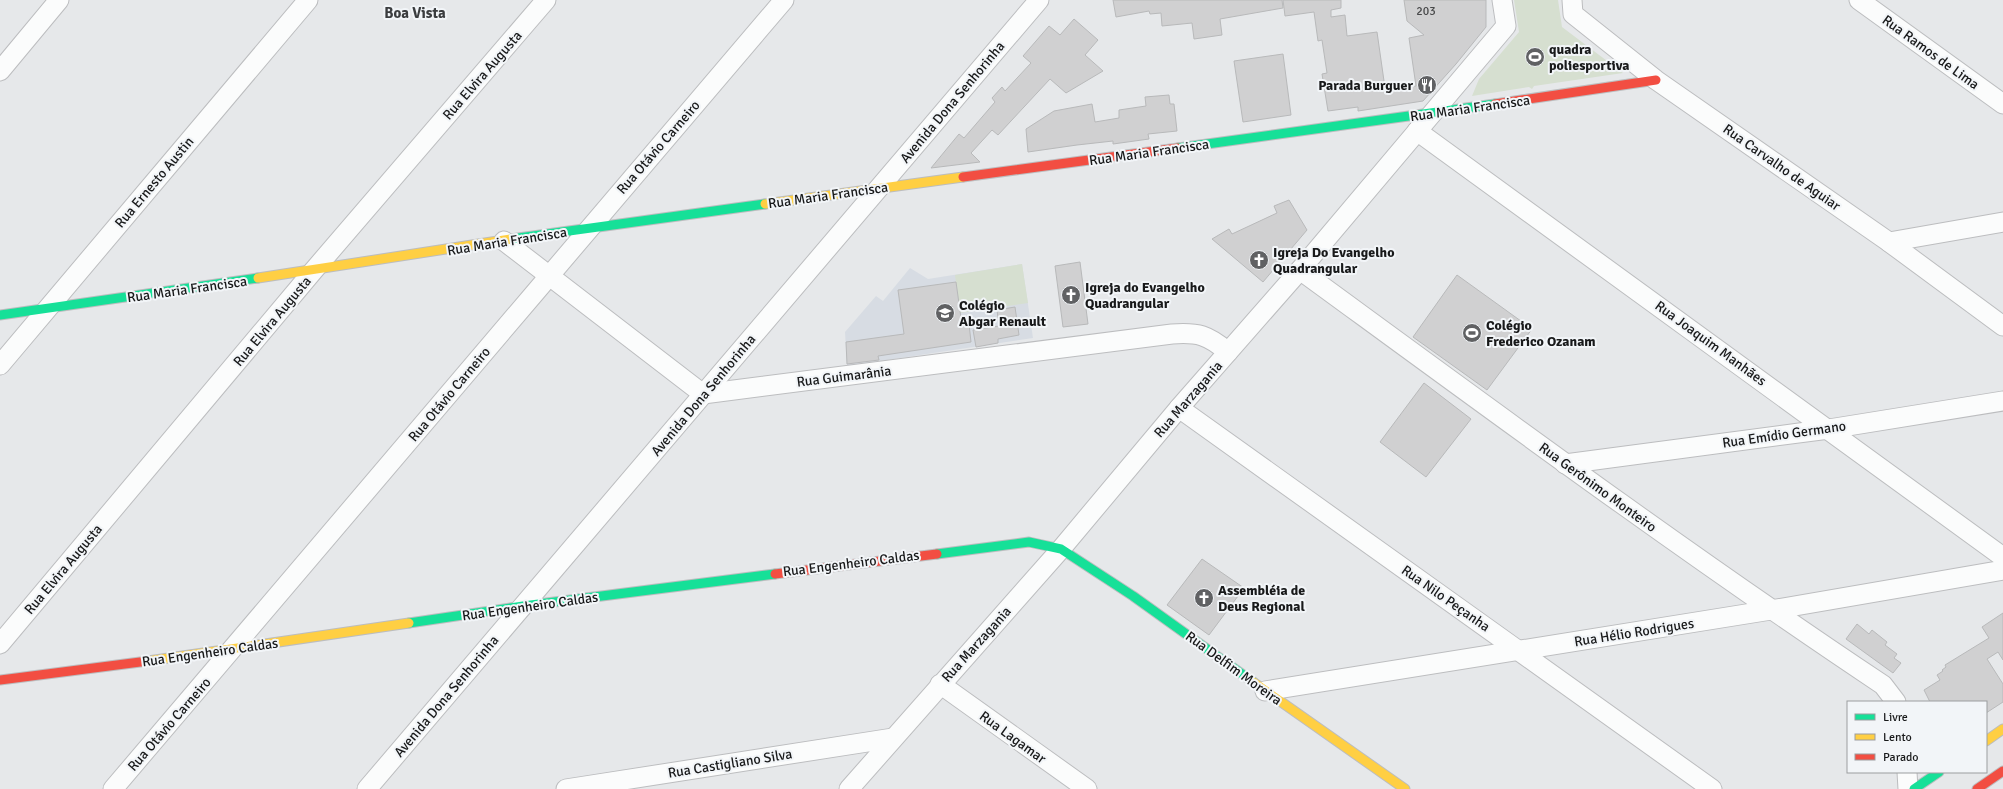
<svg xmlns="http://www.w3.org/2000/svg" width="2003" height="789" viewBox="0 0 2003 789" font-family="Signika,sans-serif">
<rect width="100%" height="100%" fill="#e6e8ea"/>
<path fill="#d7dce3" d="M1022 264 1033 338 847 366 845 332 876 296 883 301 910 268 928 279Z"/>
<g fill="#d6dfd0">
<path d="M1514 0H1558L1562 27 1623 73 1534 86 1532 89 1529 87 1472 96 1479 79 1519 32Z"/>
<path d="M1022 264 1028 303 960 313 955 275Z"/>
</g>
<g fill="#d0d0d1" stroke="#b8b9ba">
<path d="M1113 0H1282L1283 8 1220 19 1222 35 1194 39 1192 23 1162 26 1161 13 1150 14 1149 11 1116 17Z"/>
<path d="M1283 0H1341V8L1331 10V17L1345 15 1347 36 1377 32 1385 88 1416 86 1409 38 1424 35 1407 21 1404 0H1486V27L1456 64 1423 101 1358 111V107L1328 111 1322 74 1327 73 1322 40 1318 41 1314 12 1285 16Z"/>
<path d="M1074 19 1098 40 1085 55 1103 71 1066 93 1050 79 998 135 992 130 971 153 980 162 931 168 959 134 964 138 995 102 992 98 1002 87 1005 91 1031 63 1023 56 1049 26 1060 35Z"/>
<path d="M1283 54 1291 115 1243 122 1234 61Z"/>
<path d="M1169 95 1170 104H1174L1177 131 1148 134 1149 139 1113 144V141L1077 145 1028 152 1026 129 1054 111 1092 104 1095 122 1119 118V110L1146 106 1145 97Z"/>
<path d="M1289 200 1307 230 1263 282 1212 239 1229 229 1232 234 1277 213 1274 206Z"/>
<path d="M1080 262 1088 324 1063 327 1055 266Z"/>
<path d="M1457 275 1532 329 1487 390 1413 337Z"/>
<path d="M956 282 962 325 969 324 971 342 878 356 879 360 847 364 846 342 904 334 898 290Z"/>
<path d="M1015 307 1019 335 998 339V343L976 347 973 330 999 326 997 310Z"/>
<path d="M1424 383 1471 419 1426 477 1380 442Z"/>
<path d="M1202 559 1244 588 1209 635 1167 605Z"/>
<path d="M2003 613V660L1998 652 1987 659 2003 684V702L1986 713V702H1930L1924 690 1940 680 1937 675 1943 671 1942 670 1946 667 1945 665 1989 638 1982 627Z"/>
<path d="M1857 624 1869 634 1872 630 1887 642 1885 645 1897 654 1894 658 1901 663 1893 673 1846 639Z"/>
</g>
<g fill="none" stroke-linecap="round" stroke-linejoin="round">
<defs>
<g id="street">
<path d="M1572 0 1573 14 1656 80 1889 242 2003 326"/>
<path d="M1859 0 2003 104"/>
<path d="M0 71 59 0"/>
<path d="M1417 131 2003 557"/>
<path d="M504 241 703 394 1172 334C1198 332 1208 335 1228 352"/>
<path d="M1889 242 2003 222"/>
<path d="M1300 270C1493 411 1685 553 1883 685L1896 702"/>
<path d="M0 365 308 0"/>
<path d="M1179 408 1712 789"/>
<path d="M1565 464 1829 429 2003 401"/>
<path d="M0 644 314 270 546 0"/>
<path d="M940 684 1087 789"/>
<path d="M1265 691 1771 610 2003 570"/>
<path d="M1907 772 1908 789"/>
<path d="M113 789C339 527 559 262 784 0"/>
<path d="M367 789 1039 0"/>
<path d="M566 789 893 738"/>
<path d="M849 789 1061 549 1179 408 1300 270 1506 26 1502 0"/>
</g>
<g id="fast">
<path d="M1178 148 1495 104"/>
<path d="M511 239 765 204"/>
<path d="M0 315 258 278"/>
<path d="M937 554 1029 542 1061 549 1133 596 1253 682"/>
<path d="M409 623 523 606 775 574"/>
<path d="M1914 789 1939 772"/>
</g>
<g id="slow">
<path d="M765 204 963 177"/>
<path d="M258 278 511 239"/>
<path d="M148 661 409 623"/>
<path d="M1253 682 1405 789"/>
<path d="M1986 741 2003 729"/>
</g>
<g id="jam">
<path d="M1495 104 1656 80"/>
<path d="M963 177 1178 148"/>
<path d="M775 574 937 554"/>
<path d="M0 680 148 661"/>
<path d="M1977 789 2003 771"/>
</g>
</defs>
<use href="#street" stroke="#bcbdbf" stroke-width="21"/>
<use href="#fast" stroke="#bcbdbf" stroke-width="11"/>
<use href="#slow" stroke="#bcbdbf" stroke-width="11"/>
<use href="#jam" stroke="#bcbdbf" stroke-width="11"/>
<use href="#street" stroke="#fbfcfc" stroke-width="19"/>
<use href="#fast" stroke="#16e098" stroke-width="9"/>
<use href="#slow" stroke="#ffcf43" stroke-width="9"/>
<use href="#jam" stroke="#f24e42" stroke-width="9"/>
</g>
<defs>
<symbol id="stadium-disc" viewBox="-11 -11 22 22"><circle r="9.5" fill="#606163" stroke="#f2f5f8"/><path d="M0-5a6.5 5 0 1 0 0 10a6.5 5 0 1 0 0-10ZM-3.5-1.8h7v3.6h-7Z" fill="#fff"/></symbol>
<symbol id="restaurant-disc" viewBox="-11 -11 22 22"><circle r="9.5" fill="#606163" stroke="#f2f5f8"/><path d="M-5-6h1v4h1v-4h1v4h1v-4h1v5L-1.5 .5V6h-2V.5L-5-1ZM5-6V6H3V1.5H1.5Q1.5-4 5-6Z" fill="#fff"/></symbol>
<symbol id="church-disc" viewBox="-11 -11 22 22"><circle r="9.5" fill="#606163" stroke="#f2f5f8"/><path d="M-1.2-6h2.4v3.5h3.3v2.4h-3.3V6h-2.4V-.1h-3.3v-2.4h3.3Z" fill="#fff"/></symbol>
<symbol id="school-disc" viewBox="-11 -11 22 22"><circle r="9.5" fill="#606163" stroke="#f2f5f8"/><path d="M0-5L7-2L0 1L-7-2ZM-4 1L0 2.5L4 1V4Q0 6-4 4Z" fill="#fff"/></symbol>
</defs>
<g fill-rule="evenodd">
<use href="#stadium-disc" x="1524" y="46" width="22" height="22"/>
<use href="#restaurant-disc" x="1416" y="74" width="22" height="22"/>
<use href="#church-disc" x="1248" y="249" width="22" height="22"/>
<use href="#church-disc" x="1060" y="284" width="22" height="22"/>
<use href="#school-disc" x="934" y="302" width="22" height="22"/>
<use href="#stadium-disc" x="1461" y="322" width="22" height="22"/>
<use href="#church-disc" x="1193" y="587" width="22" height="22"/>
</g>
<g text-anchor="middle" stroke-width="4" stroke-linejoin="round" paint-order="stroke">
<g font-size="12" fill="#48494a">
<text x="1426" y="15">203</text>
</g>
<g font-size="14" font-weight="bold" fill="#18191a" stroke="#f2f5f8" text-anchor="start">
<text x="1549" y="54">quadra<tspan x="1549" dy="16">poliesportiva</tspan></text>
<text x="1413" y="90" text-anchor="end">Parada Burguer</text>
<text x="1273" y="257">Igreja Do Evangelho<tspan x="1273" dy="16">Quadrangular</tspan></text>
<text x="1085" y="292">Igreja do Evangelho<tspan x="1085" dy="16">Quadrangular</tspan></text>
<text x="959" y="310">Colégio<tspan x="959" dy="16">Abgar Renault</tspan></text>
<text x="1486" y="330">Colégio<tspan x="1486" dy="16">Frederico Ozanam</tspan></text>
<text x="1218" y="595">Assembléia de<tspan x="1218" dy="16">Deus Regional</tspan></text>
</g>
<g font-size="14" fill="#18191a" stroke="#f2f5f8">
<text transform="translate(1931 52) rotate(36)" y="5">Rua Ramos de Lima</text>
<text transform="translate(482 75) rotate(-49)" y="5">Rua Elvira Augusta</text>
<text transform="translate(952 102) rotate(-50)" y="5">Avenida Dona Senhorinha</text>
<text transform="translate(1470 108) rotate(-8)" y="5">Rua Maria Francisca</text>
<text transform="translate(658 147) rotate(-49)" y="5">Rua Otávio Carneiro</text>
<text transform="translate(1149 152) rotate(-8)" y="5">Rua Maria Francisca</text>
<text transform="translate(1782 167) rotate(35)" y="5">Rua Carvalho de Aguiar</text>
<text transform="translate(154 182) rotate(-50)" y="5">Rua Ernesto Austin</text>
<text transform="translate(828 195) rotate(-8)" y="5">Rua Maria Francisca</text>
<text transform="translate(507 241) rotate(-9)" y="5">Rua Maria Francisca</text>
<text transform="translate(187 289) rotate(-8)" y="5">Rua Maria Francisca</text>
<text transform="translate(272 321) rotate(-50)" y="5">Rua Elvira Augusta</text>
<text transform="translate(1711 343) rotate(36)" y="5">Rua Joaquim Manhães</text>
<text transform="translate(844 376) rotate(-7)" y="5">Rua Guimarânia</text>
<text transform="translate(449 394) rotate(-50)" y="5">Rua Otávio Carneiro</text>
<text transform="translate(703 395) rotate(-50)" y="5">Avenida Dona Senhorinha</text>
<text transform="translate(1188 399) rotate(-49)" y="5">Rua Marzagania</text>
<text transform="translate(1784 434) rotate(-8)" y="5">Rua Emídio Germano</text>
<text transform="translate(1598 487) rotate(36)" y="5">Rua Gerônimo Monteiro</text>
<text transform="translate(851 563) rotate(-7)" y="5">Rua Engenheiro Caldas</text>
<text transform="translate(63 569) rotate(-50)" y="5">Rua Elvira Augusta</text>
<text transform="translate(1446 598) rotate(35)" y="5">Rua Nilo Peçanha</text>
<text transform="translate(530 606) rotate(-8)" y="5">Rua Engenheiro Caldas</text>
<text transform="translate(1634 632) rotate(-9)" y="5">Rua Hélio Rodrigues</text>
<text transform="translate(976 644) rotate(-48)" y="5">Rua Marzagania</text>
<text transform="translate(210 652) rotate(-8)" y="5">Rua Engenheiro Caldas</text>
<text transform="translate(1234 668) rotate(36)" y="5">Rua Delfim Moreira</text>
<text transform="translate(446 696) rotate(-50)" y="5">Avenida Dona Senhorinha</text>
<text transform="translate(169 724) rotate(-49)" y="5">Rua Otávio Carneiro</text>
<text transform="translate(1013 737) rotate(36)" y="5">Rua Lagamar</text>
<text transform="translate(730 763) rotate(-9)" y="5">Rua Castigliano Silva</text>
</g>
<g font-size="15" font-weight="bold" fill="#3b3d3f" stroke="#f2f5f8">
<text x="415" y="18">Boa Vista</text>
</g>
</g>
<rect x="1847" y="701" width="140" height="72" fill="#f2f5f8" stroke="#9b9d9f"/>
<rect x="1855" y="714" width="20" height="6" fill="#16e098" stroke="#9b9d9f"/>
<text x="1883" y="721" font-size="12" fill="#18191a">Livre</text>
<rect x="1855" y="734" width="20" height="6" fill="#ffcf43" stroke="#9b9d9f"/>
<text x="1883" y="741" font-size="12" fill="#18191a">Lento</text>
<rect x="1855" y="754" width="20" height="6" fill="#f24e42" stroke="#9b9d9f"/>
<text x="1883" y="761" font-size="12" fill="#18191a">Parado</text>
</svg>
